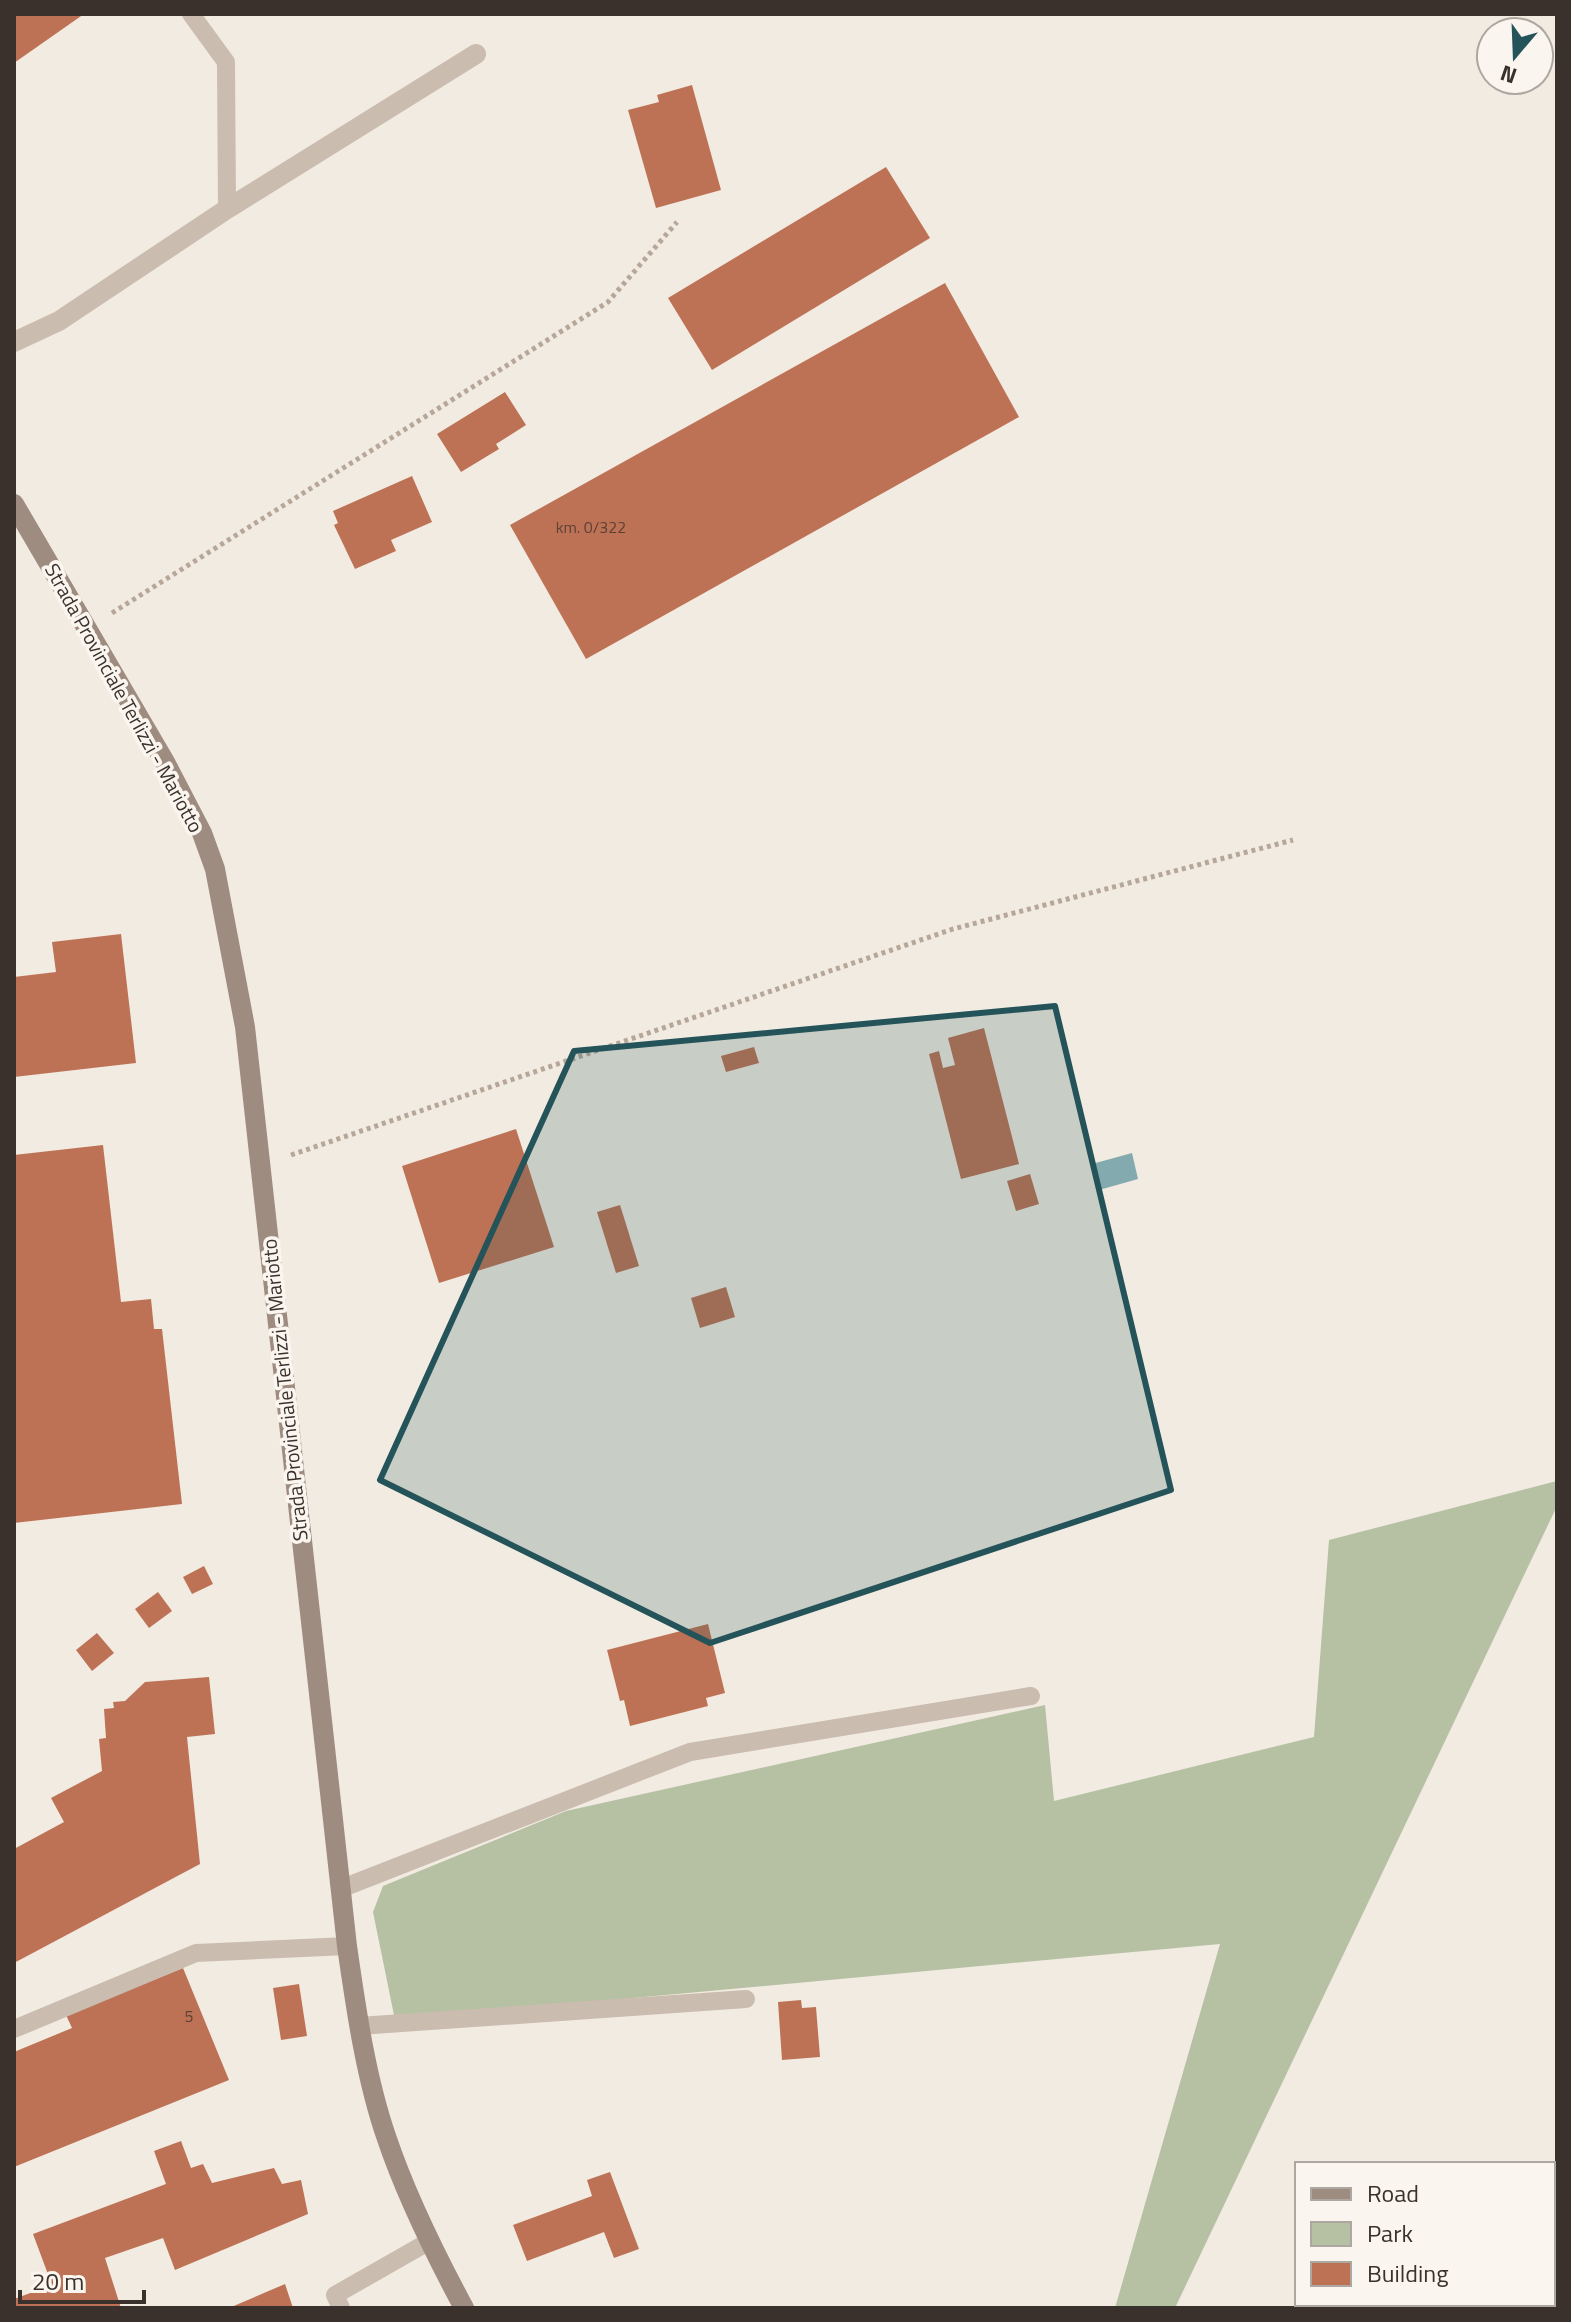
<svg xmlns="http://www.w3.org/2000/svg" width="1571" height="2322" viewBox="0 0 1571 2322" font-family="'Titillium Web',sans-serif">
<rect width="100%" height="100%" fill="#f2ebe2"/>
<path fill="#b6c1a3" d="M1557 1481V1506L1175 2308H1115L1220 1944 395 2020 373 1912 383 1886 566 1811 1045 1705 1054 1801 1314 1737 1329 1540Z"/>
<path fill="#83aaae" d="M1132 1153 1138 1179 1099 1190 1092 1164Z"/>
<g fill="#be7255">
<path d="M14 14H84L14 63Z"/>
<path d="M692 85 721 190 656 208 628 110 659 102 657 95Z"/>
<path d="M886 167 930 238 712 370 668 298Z"/>
<path d="M945 283 1019 417 586 659 510 525Z"/>
<path d="M505 392 526 425 496 444 499 449 461 472 437 434Z"/>
<path d="M412 476 432 522 391 540 396 551 355 569 334 525 338 523 333 511Z"/>
<path d="M121 934 136 1063 14 1077V977L56 972 52 942Z"/>
<path d="M984 1028 1019 1164 961 1179 929 1054 939 1051 943 1068 955 1065 948 1038Z"/>
<path d="M754 1047 759 1063 726 1072 721 1056Z"/>
<path d="M516 1129 554 1247 439 1283 402 1166Z"/>
<path d="M103 1145 121 1302 151 1299 154 1329H162L182 1504 14 1523V1155Z"/>
<path d="M1030 1174 1039 1204 1016 1211 1007 1181Z"/>
<path d="M620 1205 639 1266 616 1273 597 1212Z"/>
<path d="M726 1287 735 1317 700 1328 691 1298Z"/>
<path d="M204 1566 213 1584 192 1594 183 1577Z"/>
<path d="M158 1592 172 1611 149 1628 135 1609Z"/>
<path d="M708 1624 725 1693 706 1698 708 1706 630 1726 624 1700 620 1701 607 1650Z"/>
<path d="M97 1633 114 1653 92 1671 76 1650Z"/>
<path d="M209 1677 215 1734 187 1737 200 1864 14 1963V1849L64 1822 51 1798 102 1771 99 1739 106 1738 104 1709 114 1708 113 1702 125 1701 145 1682Z"/>
<path d="M183 1968 229 2080 14 2167V2052L72 2028 66 2015Z"/>
<path d="M299 1984 307 2036 281 2040 273 1988Z"/>
<path d="M801 2000 802 2008 816 2007 820 2057 782 2060 778 2002Z"/>
<path d="M181 2141 191 2168 203 2164 212 2183 274 2168 282 2184 301 2180 308 2214 175 2270 163 2238 105 2258 121 2308H14V2299L52 2285 33 2234 166 2184 154 2151Z"/>
<path d="M610 2172 639 2249 614 2258 604 2232 527 2261 513 2225 592 2196 587 2180Z"/>
<path d="M1557 2202V2308H1452L1454 2304H1553V2210Z"/>
<path d="M285 2284 293 2308H229Z"/>
</g>
<g fill="none" stroke-linecap="round" stroke-linejoin="round">
<g stroke="#b6a799" stroke-width="5" stroke-dasharray="4 4" stroke-linecap="butt">
<path d="M112 613 608 302 677 222"/>
<path d="M291 1155 953 929 1293 840"/>
</g>
<g stroke="#cabcae" stroke-width="18">
<path d="M191 14 226 62 227 209"/>
<path d="M340 1889 690 1752 1031 1696"/>
<path d="M359 2026 746 1999"/>
<path d="M14 2029 196 1953 347 1946"/>
<path d="M341 2308 335 2295 428 2242"/>
</g>
<path stroke="#cabcae" stroke-width="20" d="M14 342 59 321 227 209 476 54"/>
<path stroke="#9e8c80" stroke-width="20" d="M14 504 165 762 202 833 215 869 245 1027 347 1946C356 2009 366 2079 387 2139 407 2198 435 2254 464 2308"/>
</g>
<path fill="#245359" fill-opacity="0.2" stroke="#245359" stroke-width="6" stroke-linejoin="round" d="M1055 1006 1171 1490 710 1643 380 1480 574 1051Z"/>
<g text-anchor="middle" stroke-width="7" stroke-linejoin="round" paint-order="stroke">
<g font-size="16" fill="#5b4136">
<text x="591" y="533">km. 0/322</text>
<text x="189" y="2022">5</text>
</g>
<g font-size="20" fill="#3a312c" stroke="#faf5ef">
<text transform="translate(124 698) rotate(61)" y="7">Strada Provinciale Terlizzi - Mariotto</text>
<text transform="translate(285 1390) rotate(-96)" y="7">Strada Provinciale Terlizzi - Mariotto</text>
</g>
</g>
<rect width="1571" height="2322" fill="none" stroke="#3a312c" stroke-width="32"/>
<rect x="1295" y="2162" width="260" height="144" fill="#faf5ef" stroke="#ada7a1" stroke-width="2"/>
<rect x="1311" y="2188" width="40" height="12" fill="#9e8c80" stroke="#ada7a1" stroke-width="2"/>
<text x="1367" y="2202" font-size="24" fill="#3a312c">Road</text>
<rect x="1311" y="2222" width="40" height="24" fill="#b6c1a3" stroke="#ada7a1" stroke-width="2"/>
<text x="1367" y="2242" font-size="24" fill="#3a312c">Park</text>
<rect x="1311" y="2262" width="40" height="24" fill="#be7255" stroke="#ada7a1" stroke-width="2"/>
<text x="1367" y="2282" font-size="24" fill="#3a312c">Building</text>
<g transform="translate(1515 56) rotate(199)"><circle r="38" fill="#faf5ef" stroke="#ada7a1" stroke-width="2"/>
<path d="M0-6L14 30L0 20L-14 30Z" fill="#245359"/>
<text y="-12" font-size="22" font-weight="bold" text-anchor="middle" fill="#3a312c">N</text>
</g>
<path d="M20 2290v12h124v-12" fill="none" stroke="#3a312c" stroke-width="4"/>
<text x="32" y="2290" font-size="24" fill="#3a312c" stroke="#faf5ef" stroke-width="6" paint-order="stroke">20 m</text>
</svg>
